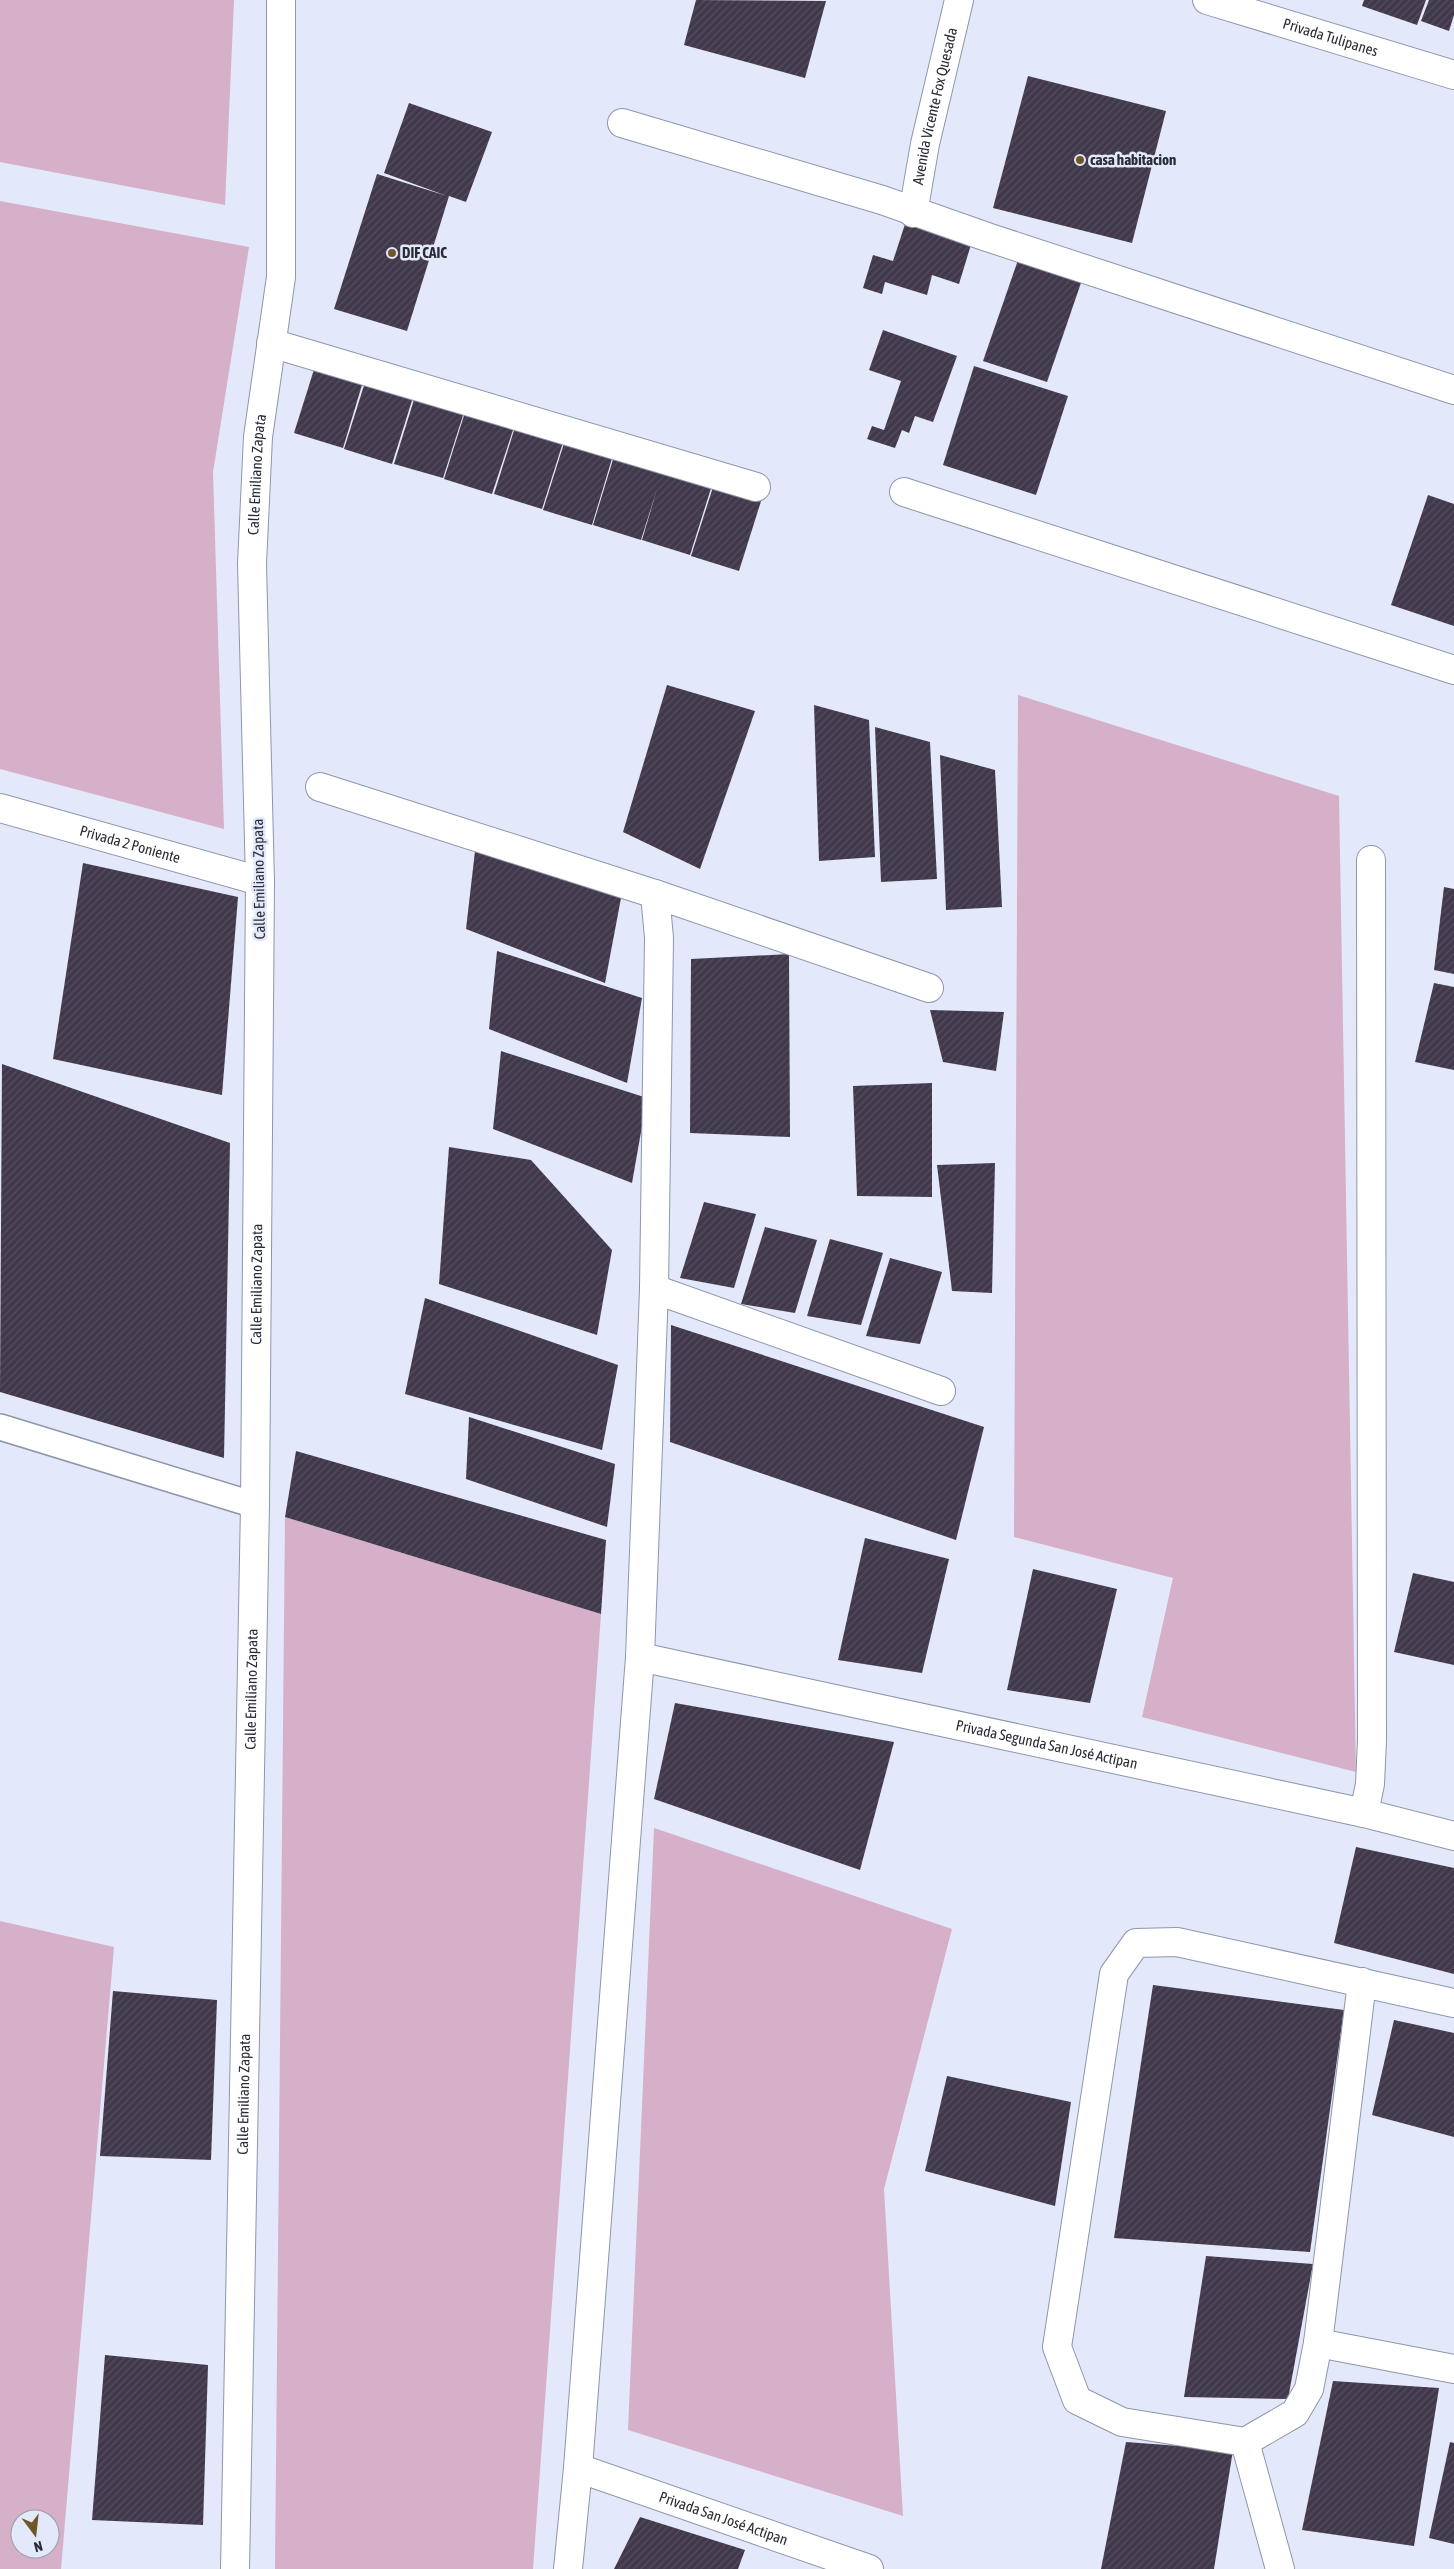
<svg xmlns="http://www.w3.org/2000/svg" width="1454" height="2569" viewBox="0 0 1454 2569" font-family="'Asap Condensed',sans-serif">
<defs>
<pattern id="building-hatch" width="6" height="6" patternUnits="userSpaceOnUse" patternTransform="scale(1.25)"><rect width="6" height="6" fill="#41394b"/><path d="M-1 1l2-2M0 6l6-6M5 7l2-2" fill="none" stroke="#544d5d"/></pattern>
</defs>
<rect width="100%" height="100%" fill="#e3e9fb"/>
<g fill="#d6afc8" fill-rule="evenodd">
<path d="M0 0H234L225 205 0 162Z"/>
<path d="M0 201 249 247 213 472 224 829 0 769Z"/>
<path d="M1018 695 1339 796 1356 1772 1142 1717 1173 1578 1014 1537Z"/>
<path d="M285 1517 601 1614 533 2569H275Z"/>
<path d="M654 1828 952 1929 884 2189 903 2516 628 2430Z"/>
<path d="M0 1921 114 1947 61 2569H0ZM20 2519H50V2549H20Z"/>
</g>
<g fill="url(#building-hatch)">
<path d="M696 0 826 1 805 78 684 45Z"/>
<path d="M1364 0H1426L1417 25 1362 6Z"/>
<path d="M1429 0H1454V15L1449 31 1421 21Z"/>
<path d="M1028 76 1166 111 1132 243 993 208Z"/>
<path d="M409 103 492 132 466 202 449 196 407 331 334 309 377 174 447 196 384 173Z"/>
<path d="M907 218 973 238 959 284 932 275 927 295 885 282 882 294 863 288 873 255 893 261Z"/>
<path d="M1019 257 1083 277 1047 382 983 361Z"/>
<path d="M883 330 957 356 933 422 915 416 909 433 902 430 895 448 867 439 872 426 884 430 901 381 869 370Z"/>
<path d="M317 360 365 375 343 448 294 433Z"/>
<path d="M974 366 1068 396 1036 495 943 465Z"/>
<path d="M367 376 415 391 392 464 344 449Z"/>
<path d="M417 390 466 406 443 478 394 464Z"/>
<path d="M467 406 516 421 492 494 444 479Z"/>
<path d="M517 421 565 436 542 509 494 494Z"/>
<path d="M566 437 614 452 592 525 543 510Z"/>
<path d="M615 453 713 482 690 555 642 540 657 489 641 540 593 525Z"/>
<path d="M714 484 762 498 739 571 691 556Z"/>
<path d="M1428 495 1454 504V626L1391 605Z"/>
<path d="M667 685 755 711 700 869 623 832Z"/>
<path d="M814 705 869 720 875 857 819 861Z"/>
<path d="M875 727 930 742 937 879 881 882Z"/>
<path d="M940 755 995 770 1002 907 946 910Z"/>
<path d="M475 851 621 898 605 983 466 929Z"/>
<path d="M83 863 238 897 222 1095 53 1059Z"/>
<path d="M1444 887 1454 889V974L1434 970Z"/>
<path d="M497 951 642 998 627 1083 489 1029Z"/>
<path d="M789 954 790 1137 690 1133 691 959Z"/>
<path d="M1434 983 1454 987V1070L1415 1062Z"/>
<path d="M930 1010 1004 1012 996 1071 943 1062Z"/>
<path d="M501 1051 647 1098 632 1183 493 1129Z"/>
<path d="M2 1064 230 1143 224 1458 0 1392Z"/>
<path d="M932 1083V1197L857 1196 853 1086Z"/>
<path d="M449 1147 531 1160 612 1250 597 1335 439 1284Z"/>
<path d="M995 1163 992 1293 952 1291 937 1165Z"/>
<path d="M704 1202 756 1214 734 1288 680 1278Z"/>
<path d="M765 1227 817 1240 795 1313 741 1304Z"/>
<path d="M830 1239 883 1253 861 1325 807 1316Z"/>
<path d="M890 1258 942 1272 920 1344 866 1336Z"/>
<path d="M425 1298 618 1365 602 1450 405 1394Z"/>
<path d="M671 1325 984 1427 956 1540 670 1442Z"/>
<path d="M469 1417 615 1464 607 1527 466 1479Z"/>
<path d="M296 1451 606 1540 601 1614 285 1517Z"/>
<path d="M865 1538 949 1559 922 1673 838 1660Z"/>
<path d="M1033 1569 1117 1589 1090 1703 1007 1690Z"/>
<path d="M1413 1573 1454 1582V1665L1394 1652Z"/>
<path d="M675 1703 894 1742 860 1870 654 1799Z"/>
<path d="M1356 1847 1454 1868V1974L1334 1943Z"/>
<path d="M1153 1985 1344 2010 1310 2252 1114 2238Z"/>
<path d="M113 1991 217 2000 211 2160 100 2156Z"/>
<path d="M1394 2020 1454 2033V2137L1372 2115Z"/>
<path d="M947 2076 1071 2102 1055 2206 925 2171Z"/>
<path d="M1206 2256 1313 2264 1288 2399 1184 2397Z"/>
<path d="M105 2355 208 2365 203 2525 92 2520Z"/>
<path d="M1333 2381 1439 2388 1414 2546 1302 2530Z"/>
<path d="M1126 2442 1233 2450 1214 2569H1101Z"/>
<path d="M1450 2442 1454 2443V2544L1429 2538Z"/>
<path d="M640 2517 745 2550 738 2569H614Z"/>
</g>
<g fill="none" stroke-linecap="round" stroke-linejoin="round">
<defs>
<path id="lane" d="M0 1427 255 1505"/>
<g id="street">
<path id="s1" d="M1207 0 1454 75"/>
<path d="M622 123 882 200 987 237 1454 390"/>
<path id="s2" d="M913 213 925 144 959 0"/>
<path d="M271 343 756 487"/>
<path d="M904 492 1454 670"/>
<path d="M320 787 655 894"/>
<path id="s3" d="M0 808 260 881"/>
<path d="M654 1289 941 1391"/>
<path id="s4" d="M640 1657 1364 1813 1454 1836"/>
<path d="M1364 1813 1370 1784 1372 1740 1371 860"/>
<path d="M1362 1982 1318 2343 1309 2389 1295 2413 1245 2442 1122 2422 1077 2400 1057 2347 1114 1974 1136 1943 1177 1942 1454 2003"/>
<path d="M1318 2343 1454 2369"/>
<path d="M1245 2442 1280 2569"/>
<path id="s5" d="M578 2468 869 2569"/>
<path id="s6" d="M235 2569 255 1505 260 881 252 564 258 437 281 277V0"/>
<path d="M568 2569 578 2468 640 1657 654 1289 659 938 655 894 929 988"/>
</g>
</defs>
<use href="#lane" stroke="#8f96ab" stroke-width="28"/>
<use href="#street" stroke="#8f96ab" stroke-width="30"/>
<use href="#lane" stroke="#fff" stroke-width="25"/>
<use href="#street" stroke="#fff" stroke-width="28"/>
</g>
<g fill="#6f5728" stroke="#e3e9fb" stroke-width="2">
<circle cx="1080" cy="160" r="5"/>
<circle cx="392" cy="253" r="5"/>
</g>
<g text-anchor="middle" stroke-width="5" stroke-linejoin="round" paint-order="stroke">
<g font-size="15" fill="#2a2d35" stroke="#e3e9fb">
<text dy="5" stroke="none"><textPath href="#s1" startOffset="129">Privada Tulipanes</textPath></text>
<text dy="5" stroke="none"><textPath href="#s2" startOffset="109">Avenida Vicente Fox Quesada</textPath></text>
<text dy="5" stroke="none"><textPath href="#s6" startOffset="2095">Calle Emiliano Zapata</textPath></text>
<text dy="5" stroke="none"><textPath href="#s3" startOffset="135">Privada 2 Poniente</textPath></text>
<text transform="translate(259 879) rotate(-91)" y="5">Calle Emiliano Zapata</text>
<text dy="5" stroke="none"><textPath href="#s6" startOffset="1285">Calle Emiliano Zapata</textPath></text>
<text dy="5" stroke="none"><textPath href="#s6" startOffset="880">Calle Emiliano Zapata</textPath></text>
<text dy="5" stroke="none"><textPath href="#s4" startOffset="416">Privada Segunda San José Actipan</textPath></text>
<text dy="5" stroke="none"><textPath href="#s6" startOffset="475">Calle Emiliano Zapata</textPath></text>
<text dy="5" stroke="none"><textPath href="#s5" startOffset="154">Privada San José Actipan</textPath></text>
</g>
<g font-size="15" font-weight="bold" fill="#2a2d35" stroke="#e3e9fb" text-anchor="start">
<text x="1090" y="165">casa habitacion</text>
<text x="402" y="258">DIF CAIC</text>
</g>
</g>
<g transform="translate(35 2534) rotate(165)"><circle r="24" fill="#e3e9fb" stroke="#999eac"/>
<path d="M0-4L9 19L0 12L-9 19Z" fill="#6f5728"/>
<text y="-8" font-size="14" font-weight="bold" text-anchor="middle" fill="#2a2d35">N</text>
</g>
</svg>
